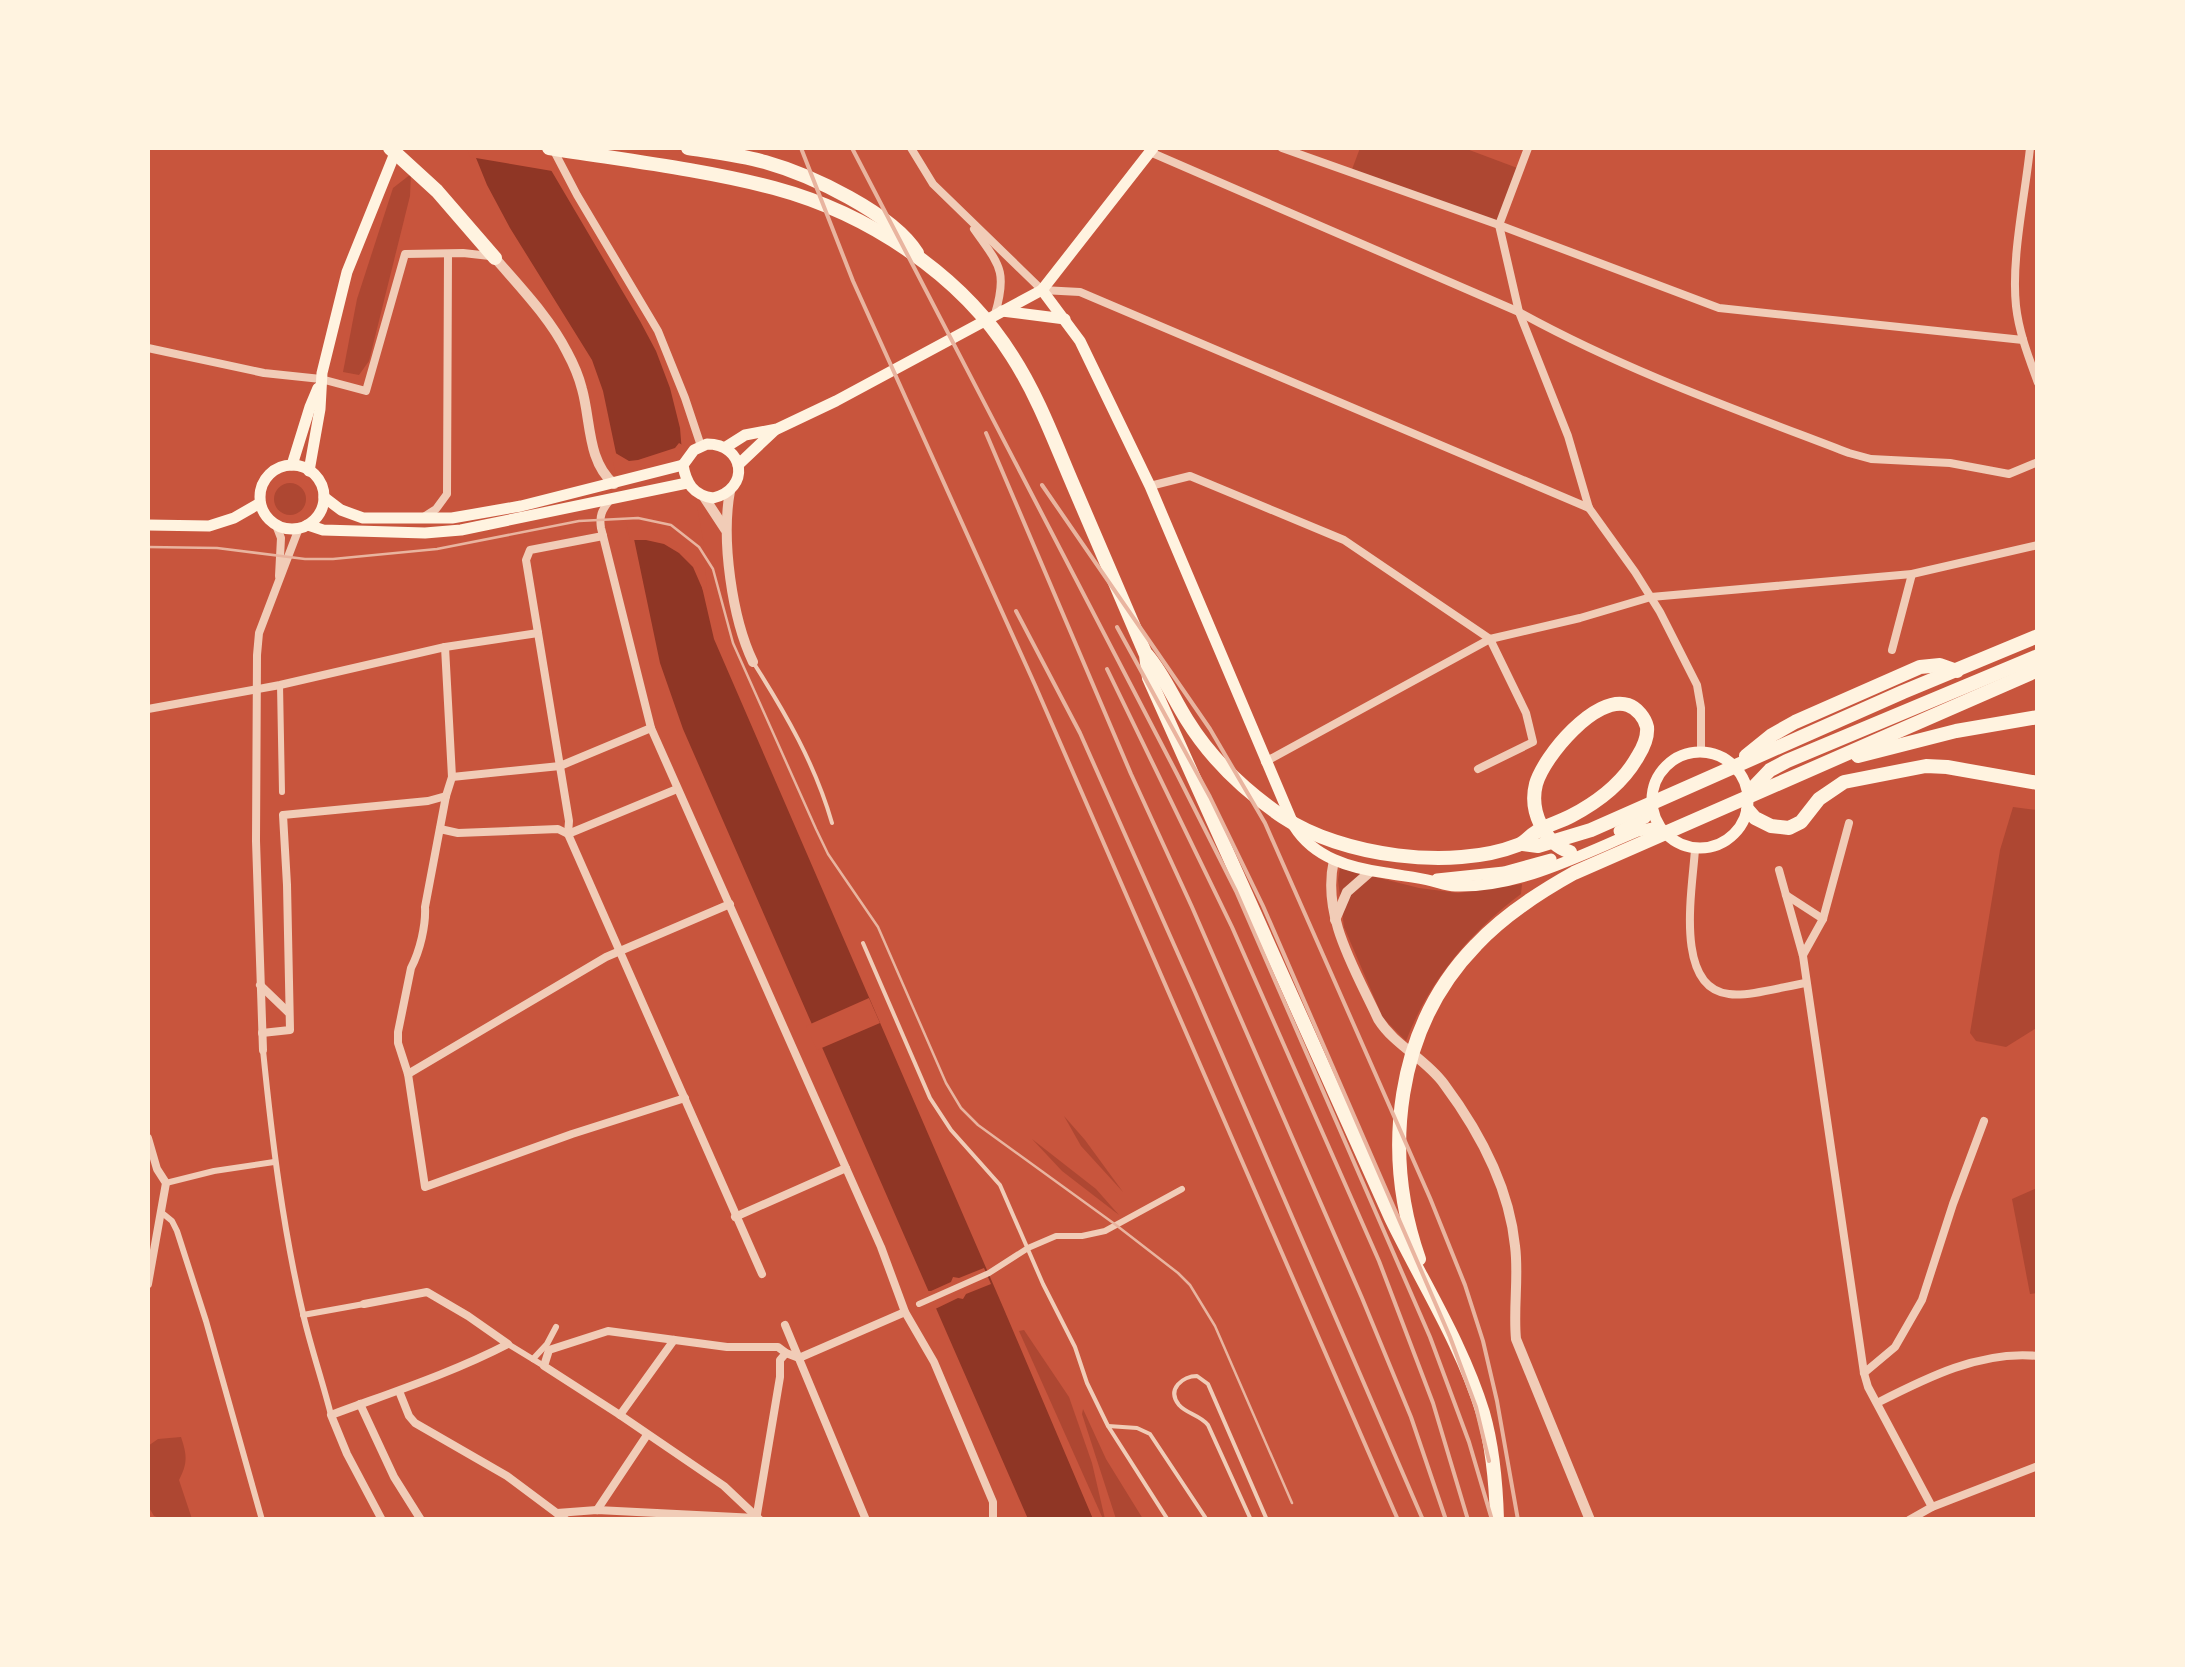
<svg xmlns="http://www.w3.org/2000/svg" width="2185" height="1667" viewBox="0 0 2185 1667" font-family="Bitter,serif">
<rect width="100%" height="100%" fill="#c8553d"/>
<g fill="#ae4732">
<path d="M1360 148H1464L1520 169 1499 225 1351 172Z"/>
<path d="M411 174 410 196 369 361 359 375 343 372 357 299 393 188Z"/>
<circle cx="290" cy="499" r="16"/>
<path d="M2013 807 2037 810 2038 1027 2006 1047 1976 1041 1970 1033 2000 850Z"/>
<path d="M1340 868 1419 888 1458 893 1522 884 1521 894C1470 932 1429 981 1406 1041L1383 1018 1344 927 1338 880Z"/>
<path d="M1064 1116 1085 1140 1123 1192 1081 1146Z"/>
<path d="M1032 1139 1096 1189 1119 1215 1062 1171Z"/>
<path d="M2037 1188V1293L2030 1294 2012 1199Z"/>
<path d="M1024 1330 1069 1397 1092 1463 1105 1519H1103L1019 1331Z"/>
<path d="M1083 1409 1106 1459 1143 1519H1116L1082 1414Z"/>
<path d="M181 1437C187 1455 188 1463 179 1480L192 1519H162L154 1516 148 1506V1446L158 1439Z"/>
</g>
<path fill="#8f3625" d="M472 148H538L640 321 656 351 670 388 680 428 683 465 698 540 702 587 714 639 1003 1307 1093 1519H1028L683 729 660 663 603 391 592 360 510 228 487 185Z"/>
<g fill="#c8553d">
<path d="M467 148H544L558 172 470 157Z"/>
<path d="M679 443 686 447 703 539 707 589 703 590 693 567 679 553 664 544 646 540H630L612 457V451L629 461 638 460 675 448Z"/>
<path d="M869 998 880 1023 817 1050 806 1026Z"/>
<path d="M984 1268 991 1284 966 1294 963 1299 958 1298 931 1311 922 1291H931L951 1282 953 1277 959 1278Z"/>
</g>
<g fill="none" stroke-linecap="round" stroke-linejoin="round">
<g stroke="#f1ccb7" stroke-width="4">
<path d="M753 662C786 714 815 764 832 823"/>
<path d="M863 943 930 1098 951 1130 1000 1185 1043 1284 1075 1347 1087 1383 1108 1426 1168 1520"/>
<path d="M1108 1426 1137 1428 1150 1434 1207 1520"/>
<path d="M1251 1520 1208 1425C1200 1415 1187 1414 1179 1405 1166 1389 1183 1376 1197 1376L1208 1384 1267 1520"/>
</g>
<g stroke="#f1ccb7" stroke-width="6">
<path d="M280 685 282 792"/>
<path d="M263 1050C272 1140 283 1230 304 1318 312 1351 323 1383 331 1415"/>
<path d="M166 1183 214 1171 274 1162"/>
<path d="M161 1212 172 1221 177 1231 206 1321 262 1520"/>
<path d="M919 1304 989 1273 1028 1248 1056 1236H1082L1105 1231 1182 1189"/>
<path d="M303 1315 364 1304"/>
<path d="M508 1344 544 1366"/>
<path d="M533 1359 547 1344 556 1327"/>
</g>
<g stroke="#f1ccb7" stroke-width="8">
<path d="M911 148 933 184 1042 290 1080 292 1589 508"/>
<path d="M1282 148 1499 225 1719 308 2023 340"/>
<path d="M2030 148C2025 197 2011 258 2016 306 2019 333 2029 358 2038 383"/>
<path d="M554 151 577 195 658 331 685 398 701 446"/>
<path d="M1150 152 1519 312C1624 370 1737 410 1849 453L1871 459 1950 463 2009 474 2038 462"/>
<path d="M1499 225 1519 312 1568 436 1589 508 1635 572 1660 612 1697 685 1701 708V751"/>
<path d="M1499 225 1528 148"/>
<path d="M974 229C999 265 1008 270 995 314"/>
<path d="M148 348 264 373 321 379 366 391 405 254 463 253 490 256"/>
<path d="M1150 486 1190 476 1344 540 1490 639 1526 713 1533 742 1478 769"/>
<path d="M609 501C602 510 599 516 601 528L651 728 881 1247 905 1312 934 1362 993 1502V1520"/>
<path d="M422 518 436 509 447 494 448 254"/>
<path d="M276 525 281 538 279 576"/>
<path d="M603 536 530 550 526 560 569 821 568 834 762 1274"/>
<path d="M445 647 452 777 446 796 425 907C426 925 420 951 411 968L398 1032V1043L408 1074 425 1187 572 1134 685 1098"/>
<path d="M1892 650 1912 574"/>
<path d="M148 709 280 685 445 647 538 633"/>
<path d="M1265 762 1490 639 1580 618 1651 597 1912 574 2038 545"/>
<path d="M452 777 560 766 651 728"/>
<path d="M440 829 458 833 558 829 568 834 677 789"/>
<path d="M1695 849C1693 886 1673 988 1729 994 1748 997 1786 986 1806 983"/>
<path d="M1779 870 1803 956 1864 1373 1868 1387 1932 1507"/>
<path d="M1786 895 1823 919"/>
<path d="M1803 955 1823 919 1849 823"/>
<path d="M260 985 288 1012"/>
<path d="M262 1033 290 1030 287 885 283 815 428 801 446 796"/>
<path d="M263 1050 256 841 257 655 259 633 299 528"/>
<path d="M408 1074 606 957 730 904"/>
<path d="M148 1138 157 1169 166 1183 148 1284"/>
<path d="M735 1217 846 1168"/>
<path d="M364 1304 427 1292 468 1316 508 1344C452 1373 390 1393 331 1415L347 1454 382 1520"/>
<path d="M785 1325 866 1520"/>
<path d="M799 1358 905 1312"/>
<path d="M1864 1373 1895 1347 1922 1300 1953 1204 1984 1121"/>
<path d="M399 1391 409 1416 415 1423 507 1476 566 1520"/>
<path d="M1877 1403C1926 1378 1981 1350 2038 1356"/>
<path d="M360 1404 394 1477 421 1520"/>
<path d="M620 1415 674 1340"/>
<path d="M597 1510 647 1435"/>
<path d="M557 1513 597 1510 756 1518"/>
<path d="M756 1520 780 1377V1360L786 1353"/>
<path d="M760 1520 724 1486 620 1415 544 1366 549 1350 608 1331 727 1347H778L786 1353 799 1358"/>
<path d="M1909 1520 1932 1507 2038 1466"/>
</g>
<g stroke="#f1ccb7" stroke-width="10">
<path d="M495 258C520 287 550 318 567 352 573 363 579 377 582 389 591 421 587 461 614 484"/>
<path d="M730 491C721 540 732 618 753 662"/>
<path d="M704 497 725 529"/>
<path d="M1334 860C1321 916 1355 969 1378 1019 1395 1046 1425 1058 1444 1084 1479 1131 1509 1186 1515 1246 1519 1276 1513 1308 1516 1339L1590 1520"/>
<path d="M1335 920 1347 892 1371 871"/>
</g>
<g stroke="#fff3e0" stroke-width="11">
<path d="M1042 290 1080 341 1150 486 1294 826C1314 858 1350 868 1386 873 1402 876 1417 877 1432 881 1440 883 1447 886 1455 886 1519 888 1580 855 1638 831L1653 828 1662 831"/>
<path d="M1002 311 1065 319"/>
<path d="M707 444C745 444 751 489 713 498 693 495 686 483 683 465L694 450Z"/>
<path d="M726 447 745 435 777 429 836 401 1042 290 1153 148"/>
<path d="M292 465 310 407 318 388"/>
<path d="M738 465 775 430"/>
<circle cx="292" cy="497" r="32"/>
<path d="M309 471 320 409 322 373 347 272 397 148"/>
<path d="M324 497 341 510 363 518H452L521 506 683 465"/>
<path d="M148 525 209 526 234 518 260 503"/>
<path d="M308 525 323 530 425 533 461 530 687 483"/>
<circle cx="1700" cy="800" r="48"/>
<path d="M1619 831 1645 818 1652 809"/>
<path d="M1437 879 1504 872 1551 859"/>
</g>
<g stroke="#fff3e0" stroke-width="14">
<path d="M390 148 437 191 495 258"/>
<path d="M549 148C623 160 701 169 774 188 867 213 961 274 1012 356 1038 396 1055 443 1074 487 1098 543 1122 599 1146 655L1149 678 1391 1218C1422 1282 1462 1344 1483 1413 1493 1448 1496 1483 1497 1520"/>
<path d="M688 148C714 152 740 155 765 162 811 175 892 213 917 253"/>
<path d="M1147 655C1164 675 1173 698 1187 720 1211 759 1245 791 1283 817 1341 856 1452 871 1518 845 1526 842 1529 836 1536 832 1547 825 1560 822 1571 816 1598 802 1623 783 1638 756 1643 748 1648 737 1647 727 1645 718 1637 708 1628 705 1596 694 1544 756 1536 784 1529 811 1544 843 1570 852"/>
<path d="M1746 756 1772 735 1795 722 1920 667 1940 665 1957 671"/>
<path d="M1858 756 1956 731 2038 717"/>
<path d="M1749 792 1770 770 1787 761 2038 656"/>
<path d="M1748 810 1755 818 1771 826 1789 828 1801 822 1819 799 1844 782 1926 766 1947 767 2038 783"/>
<path d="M1523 844 1538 846 1591 830 1903 692 2038 636"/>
<path d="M1419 1259C1382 1153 1395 1028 1476 945 1504 915 1538 893 1574 873L2038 670"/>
</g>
<path stroke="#e9b49f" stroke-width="2.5" d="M148 547 217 548 305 559H333L437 549 579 521 638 518 671 525 699 547 713 569 733 643 816 829 828 854 878 927 946 1083 961 1108 978 1125 1116 1225 1178 1273 1190 1285 1215 1326 1292 1503"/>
<g stroke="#e9b49f" stroke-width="4">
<path d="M801 148 853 281 1035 685 1398 1520"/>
<path d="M852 148 1177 774 1236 891 1430 1337 1469 1442 1492 1520"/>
<path d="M986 433 1131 774 1192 907 1362 1298 1411 1417 1446 1520"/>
<path d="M1042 485 1210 729 1265 823 1430 1198 1465 1285 1483 1341 1497 1401 1518 1520"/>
<path d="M1016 611 1080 733 1195 992 1423 1520"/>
<path d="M1117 627 1210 797 1263 906 1450 1337 1476 1407 1489 1461"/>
<path d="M1107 669 1232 927 1379 1261 1433 1403 1468 1520"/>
</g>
</g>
<rect width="2185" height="1667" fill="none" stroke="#fff3e0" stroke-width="300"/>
</svg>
